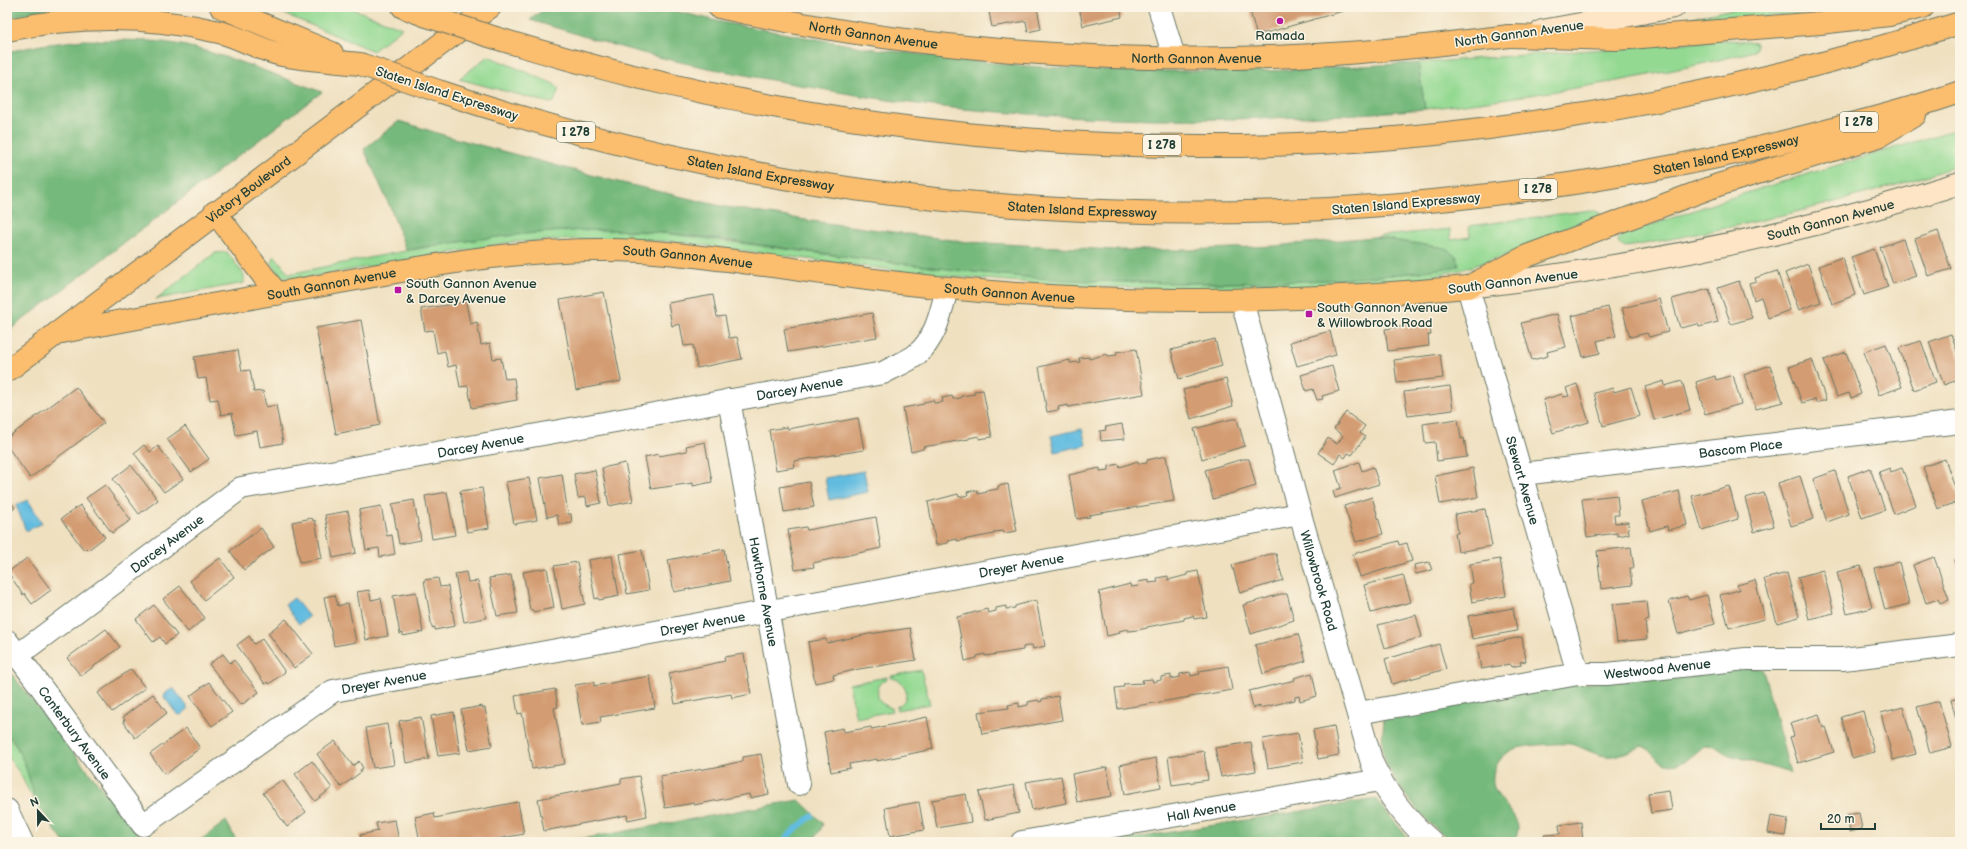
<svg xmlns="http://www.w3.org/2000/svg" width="1967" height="849" viewBox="0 0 1967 849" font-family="'Balsamiq Sans',sans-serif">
<rect width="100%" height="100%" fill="#fcf5e5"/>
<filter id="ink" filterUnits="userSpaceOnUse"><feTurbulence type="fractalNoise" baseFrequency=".025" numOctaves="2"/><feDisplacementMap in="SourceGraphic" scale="8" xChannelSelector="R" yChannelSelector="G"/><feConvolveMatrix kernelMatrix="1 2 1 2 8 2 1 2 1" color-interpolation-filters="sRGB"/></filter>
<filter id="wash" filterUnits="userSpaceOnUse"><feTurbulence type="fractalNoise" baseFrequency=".012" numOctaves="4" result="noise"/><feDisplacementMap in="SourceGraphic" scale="16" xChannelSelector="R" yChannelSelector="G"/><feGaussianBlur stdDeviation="0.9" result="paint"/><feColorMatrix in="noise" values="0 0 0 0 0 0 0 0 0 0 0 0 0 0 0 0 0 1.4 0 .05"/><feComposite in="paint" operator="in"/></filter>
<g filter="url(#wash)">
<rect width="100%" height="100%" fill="#efe0c0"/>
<g fill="#93d992" stroke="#598b63">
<path d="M51 7H156L152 15 7 25V17Z"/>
<path d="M268 7H348L402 28 373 51Z"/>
<path d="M1741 7H1869L1853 10 1665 24Z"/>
<path d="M1726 40 1748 41 1755 43 1757 46 1754 51C1645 80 1536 95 1425 109L1418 63Z"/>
<path d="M488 56 554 84 559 89 554 102 550 103 459 79Z"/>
<path d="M1960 128V165C1851 201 1738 228 1626 247L1619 244 1618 240 1622 235 1736 196Z"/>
<path d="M1591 210 1600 213 1601 219 1538 245 1460 270 1411 280 1327 287 1186 289 1073 286 931 275 676 242 609 238 513 242 292 280 281 276 271 262 275 256 289 274C392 253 495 231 600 230 637 230 673 234 709 239 763 246 818 254 873 260 924 266 976 273 1027 277 1158 286 1291 286 1422 272L1445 248 1373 237 1450 229 1451 240 1470 237 1469 226Z"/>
<path d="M227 252 244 275V283L156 299 215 253Z"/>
<path d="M921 670 930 704 897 710 896 707C912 701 908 680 891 678V676Z"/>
<path d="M887 677V679C877 684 875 693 881 703L891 708 892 711 856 718 849 684Z"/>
<path d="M7 735C26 754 29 781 37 806L19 772 7 756Z"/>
</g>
<g fill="#76b97c" stroke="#4a7b58">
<path d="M7 7H51L7 17Z"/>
<path d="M547 7H658L726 23 867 48 1009 65 1062 68 1134 71H1268L1418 63 1425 109C1275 122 1125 123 975 110 909 105 842 93 777 81 730 72 682 64 635 51 600 42 565 30 530 20Z"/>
<path d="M83 40C117 41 153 38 186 46 233 57 277 76 322 92L7 332V52L41 45Z"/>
<path d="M399 121 450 137 614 181 721 206 812 221 967 242 1114 250H1190L1274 246 1373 237 1445 248 1457 257 1459 266C1370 281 1279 283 1189 283 1134 282 1078 282 1024 277 941 269 858 258 776 247 718 239 660 230 601 230 536 230 470 240 406 250L391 209 364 149Z"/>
<path d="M1742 667 1762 669 1764 673 1790 773 1726 754 1715 746 1705 745C1690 758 1674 775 1655 757 1650 752 1649 749 1643 746 1634 749 1624 754 1614 756 1597 758 1585 747 1570 744 1559 743 1519 745 1510 751 1501 756 1494 767 1493 776 1490 797 1515 808 1518 827 1518 831 1516 838 1514 842 1503 842 1464 845 1456 842 1433 834 1389 780 1384 756 1381 744 1383 731 1384 719L1525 690Z"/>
<path d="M7 668 144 842H64L54 829 50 820 37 806 25 764 14 741 7 735Z"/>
<path d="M1376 799 1411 842H1110Z"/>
<path d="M799 800 823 823 821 829 812 842H565Z"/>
<path d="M226 821 237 842H198Z"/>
</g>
<g fill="#62bce0" stroke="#407c8a">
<path d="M1082 429 1086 445 1055 452 1051 436Z"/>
<path d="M864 471 868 492 829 500 825 478Z"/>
<path d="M28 500 42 523 26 531 16 505Z"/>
<path d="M294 598 309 617 299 624 285 605Z"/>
<path d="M171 689H174L187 706V710L181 715 177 714 164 697 165 694Z"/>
</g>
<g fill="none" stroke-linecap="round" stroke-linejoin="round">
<path stroke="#62bce0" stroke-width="5.5" d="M783 842 793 831 812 816"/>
</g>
<g id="blocks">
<g fill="#d39c72">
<path d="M988 7H1037L1041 29 1028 32 1026 21 992 27Z"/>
<path d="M1079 7H1120L1122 17 1083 26Z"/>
<path d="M1249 7H1349L1350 9 1266 33H1256Z"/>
<path d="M1938 231 1951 269 1928 276 1915 239Z"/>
<path d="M1903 239 1916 276 1893 284 1880 247Z"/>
<path d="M1874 249 1888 287 1864 295 1851 257Z"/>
<path d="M1842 257 1855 295 1832 304 1819 266Z"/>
<path d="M1808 264 1821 302 1799 310 1785 273Z"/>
<path d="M1777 271 1790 310 1768 318 1761 297 1754 300 1749 283 1756 281 1755 278Z"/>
<path d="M1739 281 1752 318 1731 324 1718 288Z"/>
<path d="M1709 289 1718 322 1699 327 1698 324 1680 328 1672 299Z"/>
<path d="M604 292 621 381 576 390 560 300Z"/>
<path d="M713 295 717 317 725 316 729 338 737 337 742 359 697 368 693 345 684 346 680 324 672 326 668 303Z"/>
<path d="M1659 299 1668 332 1649 337 1647 333 1630 337 1622 308Z"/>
<path d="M466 302 470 324 477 322 481 345 490 343 493 359 501 358 505 379 514 378 517 400 472 408 468 386 460 387 456 365 448 367 445 351 437 353 433 330 425 331 421 309Z"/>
<path d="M1608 307 1616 336 1597 341 1600 353 1583 357 1572 316Z"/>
<path d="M872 313 877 337 788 352 784 329Z"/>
<path d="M1557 314 1566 347 1547 352 1548 356 1532 360 1521 323Z"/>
<path d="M361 320 380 425 336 434 316 328Z"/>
<path d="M1426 323 1427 328H1430L1431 335H1428L1429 346 1388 351 1385 329Z"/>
<path d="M1330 331 1336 355 1297 366 1290 342Z"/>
<path d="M1951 334 1960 360V379L1944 385 1929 342Z"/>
<path d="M1215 339 1222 366 1179 379 1171 350Z"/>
<path d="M1921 341 1936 382 1914 390 1899 348Z"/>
<path d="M1886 344 1902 387 1879 395 1864 352Z"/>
<path d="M1136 349 1144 394 1068 407V405L1058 407 1059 410 1047 412 1039 367 1070 360V363L1080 362 1079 358 1089 357V359L1107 354 1108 356 1117 355 1116 352Z"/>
<path d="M238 350 242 371 250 370 254 392 263 391 266 407 276 405 283 443 260 447 257 431 236 435 232 413 221 415 218 399 210 400 206 378 198 379 194 357Z"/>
<path d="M1846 352 1861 394 1851 398 1849 393 1837 397 1824 360Z"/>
<path d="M1440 354 1443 378 1397 383 1394 360Z"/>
<path d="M1812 359 1826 400 1816 403 1815 399 1802 403 1789 367Z"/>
<path d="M1770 365 1783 402 1756 409 1744 375Z"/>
<path d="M1332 366 1339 391 1322 396 1323 399 1317 400 1313 389 1306 391 1301 375Z"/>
<path d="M1733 375 1741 404 1705 414 1696 382 1715 376 1716 380Z"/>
<path d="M1226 379 1233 406 1191 419 1183 390Z"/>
<path d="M1664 381 1665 386 1682 381 1690 410 1654 420 1645 387Z"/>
<path d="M1577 384 1589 422 1553 433 1543 400 1562 394 1563 397 1569 396 1566 388Z"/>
<path d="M1450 386 1453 410 1408 416 1404 392Z"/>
<path d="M76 387 104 423 30 478 7 446V438Z"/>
<path d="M1631 387 1640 416 1603 426 1594 393 1613 388 1614 392Z"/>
<path d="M983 390 992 437 979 439V436L969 438V439L923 447V449L911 452 903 408 924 404V402L933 400 934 403 943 402 942 398 952 396 953 399 961 398V396L975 394 974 391Z"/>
<path d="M1346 412 1365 426 1360 433 1365 437 1352 455 1348 453 1345 458 1340 454 1334 464 1318 453 1328 438 1337 444 1343 436 1334 429Z"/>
<path d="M858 418 864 450 794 461 795 467 776 470 769 430 787 427 788 429 815 424 816 426Z"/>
<path d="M1232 419H1237L1245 446 1202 459 1194 429Z"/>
<path d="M1458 419 1461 439 1464 438 1467 457 1437 461 1435 442 1425 443 1423 424Z"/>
<path d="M1122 424 1125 439 1101 441 1100 431 1106 430 1105 427Z"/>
<path d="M185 426 209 459 191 472 167 439Z"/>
<path d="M705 442 712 482 693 486V483L651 489 645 457 659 454V456L687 451 686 446Z"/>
<path d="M144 445 150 452 158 446 183 479 164 492 134 453Z"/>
<path d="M1166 456 1174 501 1089 515 1090 517 1077 519 1069 475 1100 468V471L1109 470V466L1119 464 1120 467 1138 461V464L1147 463V460Z"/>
<path d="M1243 459H1249L1256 486 1213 499 1205 470Z"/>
<path d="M1945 459 1960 501 1938 509 1923 467Z"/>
<path d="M1359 462 1362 471 1373 467 1379 484 1335 498 1333 491 1341 488 1335 470Z"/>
<path d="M625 463 633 501 609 506 602 468Z"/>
<path d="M131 465 158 500 139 514 113 479Z"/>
<path d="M1473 468 1478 497 1440 504 1435 476Z"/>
<path d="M1870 468 1885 510 1862 518 1848 476Z"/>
<path d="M1890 468 1891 472 1902 468 1916 505 1894 514 1879 472Z"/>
<path d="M595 470 601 503 587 506 586 497 578 498 574 474Z"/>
<path d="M1835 471 1849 514 1827 522 1813 479Z"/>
<path d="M562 474 568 514H571L572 523 559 525 557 515 547 517 540 478Z"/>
<path d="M1800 476 1814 519 1791 526 1778 483Z"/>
<path d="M529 478 537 520 514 524 506 482Z"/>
<path d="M809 482 814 507 784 512 780 487Z"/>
<path d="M1008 484 1017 531 1004 533 1003 531 994 532V534L957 541V539L948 541V543L936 545 928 502 958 494 959 497 968 495 967 492 977 490 978 494 987 492 986 491 998 489V486Z"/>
<path d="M105 485 131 520 112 533 86 498Z"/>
<path d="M1729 486 1738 519 1702 530 1692 496Z"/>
<path d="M482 488 489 528 467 532 460 491Z"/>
<path d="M1679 491 1687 525 1668 530 1667 526 1650 531 1642 501Z"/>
<path d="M447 492 455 535 432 539 425 496Z"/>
<path d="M1764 493 1774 526 1754 532 1745 498Z"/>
<path d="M1617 495 1619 515H1614L1615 523 1628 522 1629 534 1617 536V533L1587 537 1582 499Z"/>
<path d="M7 497 15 508 7 514Z"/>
<path d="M1372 497 1383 534 1356 542 1344 506Z"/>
<path d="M414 500 421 540 399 544 392 504Z"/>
<path d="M80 505 105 537 88 550 86 548 84 550 61 519Z"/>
<path d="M381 506 387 536 392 535 395 554 380 557 379 548 366 550 359 510Z"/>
<path d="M1485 509 1492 546 1458 552 1455 533H1458L1455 514Z"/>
<path d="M348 511 356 553 333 558 325 515Z"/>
<path d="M876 517 881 548 813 563 814 567 795 570 788 530 806 527 807 530Z"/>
<path d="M312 518 313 521 315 520 322 558 300 562 292 522Z"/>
<path d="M261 528 274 547 244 570 230 551Z"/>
<path d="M1398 541 1399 545 1407 543 1412 561 1360 577 1353 554Z"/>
<path d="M1631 547 1634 568H1630L1632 585 1601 589 1597 551Z"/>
<path d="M724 549 730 581 674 592 668 560Z"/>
<path d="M642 550 649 590 627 594 620 554Z"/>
<path d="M1270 554H1276L1283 580 1240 593 1232 565Z"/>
<path d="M612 556 619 596 599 600 598 598 595 599 588 560Z"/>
<path d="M1934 557 1949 599 1940 603 1938 599 1926 603 1913 565Z"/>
<path d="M27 558 51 590 32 604 24 593 23 595 8 572Z"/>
<path d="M220 558 234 577 204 600 190 581Z"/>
<path d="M1960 558V573L1955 560Z"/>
<path d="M1500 559 1506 596 1472 602 1469 584 1473 583 1470 564Z"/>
<path d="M577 562 585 604 562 609 554 566Z"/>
<path d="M1429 562 1432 570 1416 574 1414 565Z"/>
<path d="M1899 562 1909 604 1885 610 1874 568Z"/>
<path d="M1861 566 1872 608 1847 614 1837 572Z"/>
<path d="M547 568 554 608 533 612V610H530L523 572Z"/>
<path d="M1823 570 1834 613 1809 619 1798 577Z"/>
<path d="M1198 571 1207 617 1194 619 1193 616 1184 618V620L1147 627V628L1138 630 1128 631 1127 629 1119 631 1120 633 1107 636 1099 592 1130 584 1131 587 1139 586 1138 582 1149 580V583L1158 582 1157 578 1168 576V580L1176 578 1187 575V573Z"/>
<path d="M466 572 468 582 478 581 486 618 464 622 455 574Z"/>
<path d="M1787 573 1799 617 1777 623 1764 579Z"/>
<path d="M511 575 518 613 497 616 489 578Z"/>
<path d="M1403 575 1411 602 1371 613 1364 585Z"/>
<path d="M438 578 440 587 448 586 455 626 435 630V627L432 628 424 580Z"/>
<path d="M1755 580 1765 619 1729 628 1720 595 1739 590 1737 585Z"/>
<path d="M180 586 205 618 188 632 163 599Z"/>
<path d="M369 590 371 600 381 598 388 636 366 640 357 592Z"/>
<path d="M416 592 423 632 403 636V633L400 634 393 596Z"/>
<path d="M1281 594H1287L1294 620 1251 634 1243 605Z"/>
<path d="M335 595 338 606 348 603 356 642 334 646 324 597Z"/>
<path d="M1707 595 1715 624 1678 634 1669 601 1687 596 1689 600Z"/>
<path d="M1036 600 1045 646 1033 649 1032 645 1023 647V650L985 656V654L977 656V658L965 661 957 617 987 609 988 613 996 611V608L1006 606V609L1015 608V606Z"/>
<path d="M1647 601 1649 620 1645 621 1647 639 1617 642 1612 604Z"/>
<path d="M154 605 177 635 165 644 160 637 153 642 136 619Z"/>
<path d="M1513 608 1517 631 1472 639 1468 616Z"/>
<path d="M1416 615 1422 637 1385 648 1378 625Z"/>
<path d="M286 619 313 654 294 668 268 633Z"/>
<path d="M910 628 916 660 859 669 833 675 834 679 815 683 808 642 826 639 827 643 869 634Z"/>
<path d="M106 629 120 647 81 676 67 658Z"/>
<path d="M1298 634 1306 661 1263 674 1255 645Z"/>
<path d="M249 636 254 644 262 639 285 672 269 684 268 682 265 684 237 645Z"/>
<path d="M1522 637 1526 661 1520 662 1521 665 1511 667 1510 664 1481 669 1477 646Z"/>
<path d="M1439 644 1446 669 1392 684 1385 659Z"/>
<path d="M223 654 230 663 234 660 259 692 243 704 242 703 240 704 209 664Z"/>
<path d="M744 654 751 694 732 698 731 694 675 704 669 673 725 661 724 657Z"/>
<path d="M1228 666 1232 690 1118 709 1115 688 1124 687 1123 684 1143 683 1142 680 1152 679 1153 682 1161 680V677L1171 675V679L1180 677V674L1190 672 1191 676 1200 674 1199 671Z"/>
<path d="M131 669 145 688 112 712 98 693Z"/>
<path d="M1312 673 1317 696 1300 701 1299 696 1295 697V700L1260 708V706L1253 708 1249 691 1295 680 1294 678Z"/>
<path d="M650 676 655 708 600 717 601 722 582 725 575 685 594 682V686Z"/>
<path d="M209 682 232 712 212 726 190 696Z"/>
<path d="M555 689 558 707 554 708 565 764 532 769 522 713 518 714 515 696Z"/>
<path d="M153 694 167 713 135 738 123 721 125 720 123 717Z"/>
<path d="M1058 696 1062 720 982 734 978 712 1009 708 1008 705 1019 703V707L1028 705V702L1038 700 1039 702 1042 701V699Z"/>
<path d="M1960 698V733L1951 700Z"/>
<path d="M1939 701 1952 747 1930 753 1917 707Z"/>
<path d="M482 706V708H485L492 746 469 750 461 710Z"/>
<path d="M1903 707 1916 754 1893 760 1881 713Z"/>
<path d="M1863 711 1874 752 1852 758 1841 717Z"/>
<path d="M454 712 460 753 438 756 431 716Z"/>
<path d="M1819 714 1823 728 1826 727 1834 752 1798 763 1790 737 1794 736 1790 723Z"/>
<path d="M421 717 429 759 406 763 399 721Z"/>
<path d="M927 717 933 749 877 761V759L849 764 850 768 831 772 824 732 843 728 844 732 871 727 872 729Z"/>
<path d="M387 724 394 765 373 768 366 728Z"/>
<path d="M1334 726 1339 755 1318 759 1313 730Z"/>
<path d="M186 728 200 748 166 774 163 772 150 754Z"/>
<path d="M1298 733 1303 762 1268 768 1263 739Z"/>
<path d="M335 741 353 766 359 761 363 768 360 770 361 772 341 787 317 754Z"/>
<path d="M1251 742 1256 771 1221 777 1215 748Z"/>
<path d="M1204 751 1208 780 1172 785 1168 757Z"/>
<path d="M761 754 769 794 750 798 749 794 694 805V803L665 808 660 776 716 767 743 761V757Z"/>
<path d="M1156 758 1161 787 1125 794 1120 765Z"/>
<path d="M312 761 332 788 315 801 295 774Z"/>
<path d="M1107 767 1112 796 1077 802 1072 774Z"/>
<path d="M639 776 647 816 628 820 627 815 544 831 538 799 621 783V779Z"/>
<path d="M1061 776 1066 803 1032 810 1026 782Z"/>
<path d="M280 781 281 783 283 781 306 812 287 827 263 793Z"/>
<path d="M1014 785 1019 813 985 820 979 792Z"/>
<path d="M1669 790 1672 810 1651 813 1648 793Z"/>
<path d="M966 794 971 822 937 828 932 800Z"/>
<path d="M518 802 524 834 481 842H420L415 817 434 813 435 818Z"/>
<path d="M919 802 924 830 890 836 885 808Z"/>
<path d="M1859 813 1862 829 1850 832 1847 815Z"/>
<path d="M1771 816 1788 819 1785 836 1768 833Z"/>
<path d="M395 820 399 842H362L360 835 378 831 376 823Z"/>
<path d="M1581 822 1583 842H1545L1544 835 1560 834 1559 825Z"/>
</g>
</g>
</g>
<g filter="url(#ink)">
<use href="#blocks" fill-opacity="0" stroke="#687665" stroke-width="1"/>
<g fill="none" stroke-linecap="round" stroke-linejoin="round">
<defs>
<g id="minor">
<path id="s1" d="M1468 287 1578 674"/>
<path id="s2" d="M729 400 799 784"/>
<path id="s3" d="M1522 474 1960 422"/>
<path id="s4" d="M7 641 143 825 333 691 1300 514"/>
<path id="s5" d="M18 655 241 488 883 373C893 367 907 362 916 355 936 339 941 312 947 288"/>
<path id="s6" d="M1358 713 1578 674H1607L1746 659H1843L1960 645"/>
<path d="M7 810 22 842"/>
<path id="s7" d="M1022 842 1380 780"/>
</g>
<g id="tertiary">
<path d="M1159 7 1174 57"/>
<path id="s8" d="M1242 301 1300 514 1372 763C1386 793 1406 820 1432 842"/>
</g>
<g id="secondary">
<path d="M1542 31 1674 7"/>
<path id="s9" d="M1469 287C1636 267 1800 234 1960 183"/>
</g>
<g id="primary">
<path id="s10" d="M719 7C909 50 1119 66 1314 55 1379 52 1444 44 1509 36"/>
<path d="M215 212 277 294"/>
<path id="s11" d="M57 333C146 316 235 301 324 285 416 268 506 250 600 250 647 249 695 256 742 262 811 271 879 282 948 288 1123 306 1293 303 1468 287"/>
<path id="s12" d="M7 371 490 7"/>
</g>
<g id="motorway">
<path d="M221 7 332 53"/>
<path d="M403 7 424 15"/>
<path d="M7 30C77 15 149 15 219 32 240 37 262 51 282 55 307 60 334 61 360 64"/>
<path d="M486 35C772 124 1071 162 1370 140 1570 125 1769 84 1960 23"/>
<path d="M1509 36 1616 39 1820 23 1889 15 1923 7"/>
<path id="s13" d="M441 92C831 222 1248 245 1652 170 1718 158 1783 143 1848 125 1886 115 1924 105 1960 92"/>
<path d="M1468 287 1527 256 1718 185 1879 136 1915 115"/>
</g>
</defs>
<use href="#minor" stroke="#687665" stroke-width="24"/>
<use href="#tertiary" stroke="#687665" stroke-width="24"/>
<use href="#secondary" stroke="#687665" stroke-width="24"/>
<use href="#primary" stroke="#687665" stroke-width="24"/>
<use href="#motorway" stroke="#687665" stroke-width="24"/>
<use href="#minor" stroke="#fff" stroke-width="22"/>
<use href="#tertiary" stroke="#fff" stroke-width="22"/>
<use href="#secondary" stroke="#fde5c5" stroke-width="22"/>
<use href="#primary" stroke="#fbbd6e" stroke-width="22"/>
<use href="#motorway" stroke="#fbbd6e" stroke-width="22"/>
<defs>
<g id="motorway-bridge">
<path d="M424 15 486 35"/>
<path d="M360 64 441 92"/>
</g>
</defs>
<use href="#motorway-bridge" stroke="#687665" stroke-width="24" stroke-linecap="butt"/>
<use href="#motorway-bridge" stroke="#fbbd6e" stroke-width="22"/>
</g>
</g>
<g fill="#b5179e" stroke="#fcf5e5" stroke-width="1.5">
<circle cx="1280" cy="21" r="4"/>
<rect x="394" y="286" width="8" height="8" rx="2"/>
<rect x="1305" y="310" width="8" height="8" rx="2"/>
</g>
<g text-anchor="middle" stroke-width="3" stroke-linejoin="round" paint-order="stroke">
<g fill="#fcf5e5" stroke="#617469" stroke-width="1">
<rect x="1840" y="112" width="38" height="20" rx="3"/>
<rect x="557" y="122" width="38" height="20" rx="3"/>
<rect x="1143" y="135" width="38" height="20" rx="3"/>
<rect x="1519" y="179" width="38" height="20" rx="3"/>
</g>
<g font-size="12" font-weight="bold" fill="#1f3d34">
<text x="1859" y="126">I 278</text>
<text x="576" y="136">I 278</text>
<text x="1162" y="149">I 278</text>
<text x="1538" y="193">I 278</text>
</g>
<g font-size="13" fill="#1f3d34" stroke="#fcf5e5">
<text dy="5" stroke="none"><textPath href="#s10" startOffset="157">North Gannon Avenue</textPath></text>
<text transform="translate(1519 33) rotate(-8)" y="5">North Gannon Avenue</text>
<text dy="5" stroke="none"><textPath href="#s10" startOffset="481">North Gannon Avenue</textPath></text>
<text transform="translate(447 93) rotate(18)" y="5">Staten Island Expressway</text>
<text dy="5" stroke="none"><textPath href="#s13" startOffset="1302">Staten Island Expressway</textPath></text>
<text dy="5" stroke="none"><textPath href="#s13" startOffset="330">Staten Island Expressway</textPath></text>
<text dy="5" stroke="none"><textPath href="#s12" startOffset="302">Victory Boulevard</textPath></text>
<text transform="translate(1406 203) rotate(-5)" y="5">Staten Island Expressway</text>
<text dy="5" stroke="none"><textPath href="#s13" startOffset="654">Staten Island Expressway</textPath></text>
<text dy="5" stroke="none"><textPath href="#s9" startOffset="368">South Gannon Avenue</textPath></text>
<text dy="5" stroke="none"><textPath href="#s11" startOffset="638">South Gannon Avenue</textPath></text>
<text transform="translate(1513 281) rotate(-7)" y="5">South Gannon Avenue</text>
<text dy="5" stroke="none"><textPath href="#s11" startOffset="279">South Gannon Avenue</textPath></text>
<text dy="5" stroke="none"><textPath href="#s11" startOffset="962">South Gannon Avenue</textPath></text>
<text dy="5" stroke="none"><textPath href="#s5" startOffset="846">Darcey Avenue</textPath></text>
<text dy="5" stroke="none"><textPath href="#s5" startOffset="522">Darcey Avenue</textPath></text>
<text dy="5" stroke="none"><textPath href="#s3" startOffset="220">Bascom Place</textPath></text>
<text dy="5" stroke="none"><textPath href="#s1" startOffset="201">Stewart Avenue</textPath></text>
<text dy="5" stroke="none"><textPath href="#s5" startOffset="186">Darcey Avenue</textPath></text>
<text dy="5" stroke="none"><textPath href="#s4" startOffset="1161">Dreyer Avenue</textPath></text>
<text dy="5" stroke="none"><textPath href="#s8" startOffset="290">Willowbrook Road</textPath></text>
<text dy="5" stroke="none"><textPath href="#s2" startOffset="195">Hawthorne Avenue</textPath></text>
<text dy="5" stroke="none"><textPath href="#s4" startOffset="837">Dreyer Avenue</textPath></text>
<text dy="5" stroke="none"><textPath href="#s6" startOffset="303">Westwood Avenue</textPath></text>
<text dy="5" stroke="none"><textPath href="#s4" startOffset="513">Dreyer Avenue</textPath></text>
<text dy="5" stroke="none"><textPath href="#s4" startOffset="114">Canterbury Avenue</textPath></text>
<text dy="5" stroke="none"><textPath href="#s7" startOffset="182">Hall Avenue</textPath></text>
</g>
<g font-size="13" fill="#1f3d34" stroke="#fcf5e5" text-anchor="start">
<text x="1280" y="40" text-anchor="middle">Ramada</text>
<text x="406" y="288">South Gannon Avenue<tspan x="406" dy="15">&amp; Darcey Avenue</tspan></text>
<text x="1317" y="312">South Gannon Avenue<tspan x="1317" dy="15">&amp; Willowbrook Road</tspan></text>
</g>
</g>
<rect width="1967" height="849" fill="none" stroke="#fcf5e5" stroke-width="24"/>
<g transform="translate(38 811) rotate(338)" stroke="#fcf5e5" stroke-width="3" paint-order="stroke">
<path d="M0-3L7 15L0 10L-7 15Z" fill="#1f3d34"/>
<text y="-6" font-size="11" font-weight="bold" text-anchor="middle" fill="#1f3d34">N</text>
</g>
<path d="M1821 823v6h54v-6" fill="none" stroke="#1f3d34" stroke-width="2"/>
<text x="1827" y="823" font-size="12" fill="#1f3d34" stroke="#fcf5e5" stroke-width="3" paint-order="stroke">20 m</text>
</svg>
